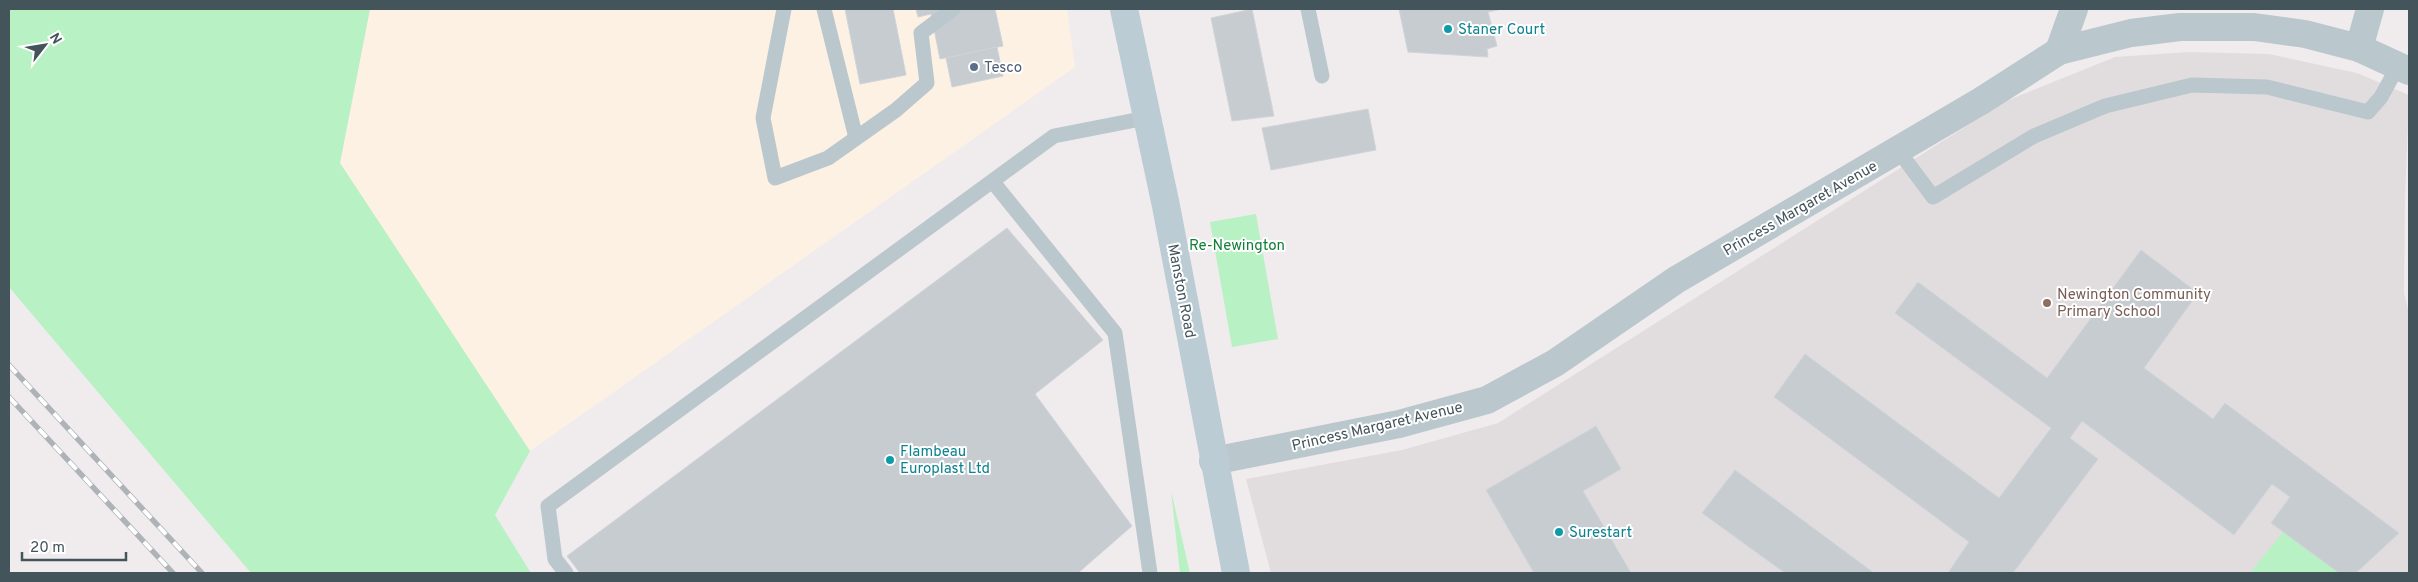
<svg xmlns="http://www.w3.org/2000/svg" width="2418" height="582" viewBox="0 0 2418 582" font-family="Overpass,sans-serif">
<rect width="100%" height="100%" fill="#f0eced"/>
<path fill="#fdf1e4" d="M370 9H1067L1075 67 530 451 340 163Z"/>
<path fill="#e1dddf" d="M2189 52 2269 54 2357 73 2409 95 2405 199 2404 293 2409 313V573H1271L1246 479 1402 450 1498 423 2006 101 2115 57Z"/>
<g fill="#b7f1c4">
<path d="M9 9H370L340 163 530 451 495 515 531 573H251L9 287Z"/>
<path d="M1256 214 1278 339 1232 347 1210 222Z"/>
<path d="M1171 491 1190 573H1180Z"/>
<path d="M2283 532 2339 573H2250Z"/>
</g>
<g fill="#c6ccd0" stroke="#d0d4d9">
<path d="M845 9H893L906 75 860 84Z"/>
<path d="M916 9H995L1003 46 940 59 931 14 918 17Z"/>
<path d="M1252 9 1274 116 1232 121 1211 18Z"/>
<path d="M1399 9H1502L1488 12 1497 46 1487 49 1488 57 1408 52Z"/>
<path d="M997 47 1003 76 952 87 946 58Z"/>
<path d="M1368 109 1376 150 1271 170 1262 128Z"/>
<path d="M1007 228 1103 340 1035 394 1132 526 1078 573H580L567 556Z"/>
<path d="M2141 250 2198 293 2144 368 2213 419 2225 403 2399 533 2356 573H2339L2271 523 2290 497 2272 484 2234 535 2082 421 2070 438 2098 459 2013 573H1948L1969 542 1774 397 1805 354 1999 498 2051 428 1895 313 1918 282 2047 378Z"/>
<path d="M1596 426 1621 469 1583 491 1631 573H1534L1486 490Z"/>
<path d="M1735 470 1874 573H1785L1702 513Z"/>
</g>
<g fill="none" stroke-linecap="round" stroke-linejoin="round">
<g stroke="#bac7cd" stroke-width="15">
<path d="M784 9 763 118 775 178 828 158 896 110 927 83 921 33 953 9"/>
<path d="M824 9 856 138"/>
<path d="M1308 9 1322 76"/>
<path d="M1898 150 1933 197 2034 136 2105 106 2192 85 2267 87 2368 112 2381 97 2398 66"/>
<path d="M993 182 1115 333 1150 573"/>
<path d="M566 573 555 559 548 506 1054 136 1146 118"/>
</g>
<g stroke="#bac7cd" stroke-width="28">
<path d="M2359 48 2370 9"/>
<path d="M2059 51 2074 9"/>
<path d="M1213 461 1399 424 1487 400 1555 363 1676 280 1981 101 2059 51 2131 33 2180 27H2254L2305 34 2359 48 2409 71"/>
</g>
<path stroke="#bcccd5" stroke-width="28" d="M1124 9 1166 206 1236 573"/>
<defs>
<g id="rail">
<path d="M9 365 202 573"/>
<path d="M9 397 173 573"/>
</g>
</defs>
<use href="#rail" stroke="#aeb3b8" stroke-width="5.5"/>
<use href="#rail" stroke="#fff" stroke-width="4" stroke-dasharray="11" stroke-linecap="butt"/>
</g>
<g fill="#0f9aa8" stroke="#fff" stroke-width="2">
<circle cx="1448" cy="29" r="5"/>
<circle cx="890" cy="460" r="5"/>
<circle cx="1559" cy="532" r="5"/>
</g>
<circle fill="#5c6f8a" stroke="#fff" stroke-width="2" cx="974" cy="67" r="5"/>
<circle fill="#8d6e63" stroke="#fff" stroke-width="2" cx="2047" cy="303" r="5"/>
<g text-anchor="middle" stroke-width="4" stroke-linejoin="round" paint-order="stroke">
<g font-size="15" fill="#0d838f" stroke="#fff" text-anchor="start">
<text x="1458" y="34">Staner Court</text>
<text x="900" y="456">Flambeau<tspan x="900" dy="17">Europlast Ltd</tspan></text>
<text x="1569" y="537">Surestart</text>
</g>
<g font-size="15" fill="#4e5e75" stroke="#fff" text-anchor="start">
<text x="984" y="72">Tesco</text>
</g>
<g font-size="15" fill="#44545b" stroke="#fff">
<text transform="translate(1800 208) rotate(-30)" y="5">Princess Margaret Avenue</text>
<text transform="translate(1182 291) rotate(79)" y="5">Manston Road</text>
<text transform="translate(1377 426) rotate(-13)" y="5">Princess Margaret Avenue</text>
</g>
<g font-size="15" fill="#118037" stroke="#fff">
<text x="1237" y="250">Re-Newington</text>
</g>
<g font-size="15" fill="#785e54" stroke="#fff" text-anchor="start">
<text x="2057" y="299">Newington Community<tspan x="2057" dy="17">Primary School</tspan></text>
</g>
</g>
<rect width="2418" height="582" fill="none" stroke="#44545b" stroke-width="20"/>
<g transform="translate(45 45) rotate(59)" stroke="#ffffff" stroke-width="4" paint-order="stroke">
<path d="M0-4L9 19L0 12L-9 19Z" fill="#44545b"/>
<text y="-8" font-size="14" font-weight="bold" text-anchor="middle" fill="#44545b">N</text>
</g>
<path d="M22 552v8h104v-8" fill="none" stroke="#44545b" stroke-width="2.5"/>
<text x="30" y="552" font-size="15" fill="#44545b" stroke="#ffffff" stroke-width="4" paint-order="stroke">20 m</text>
</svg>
